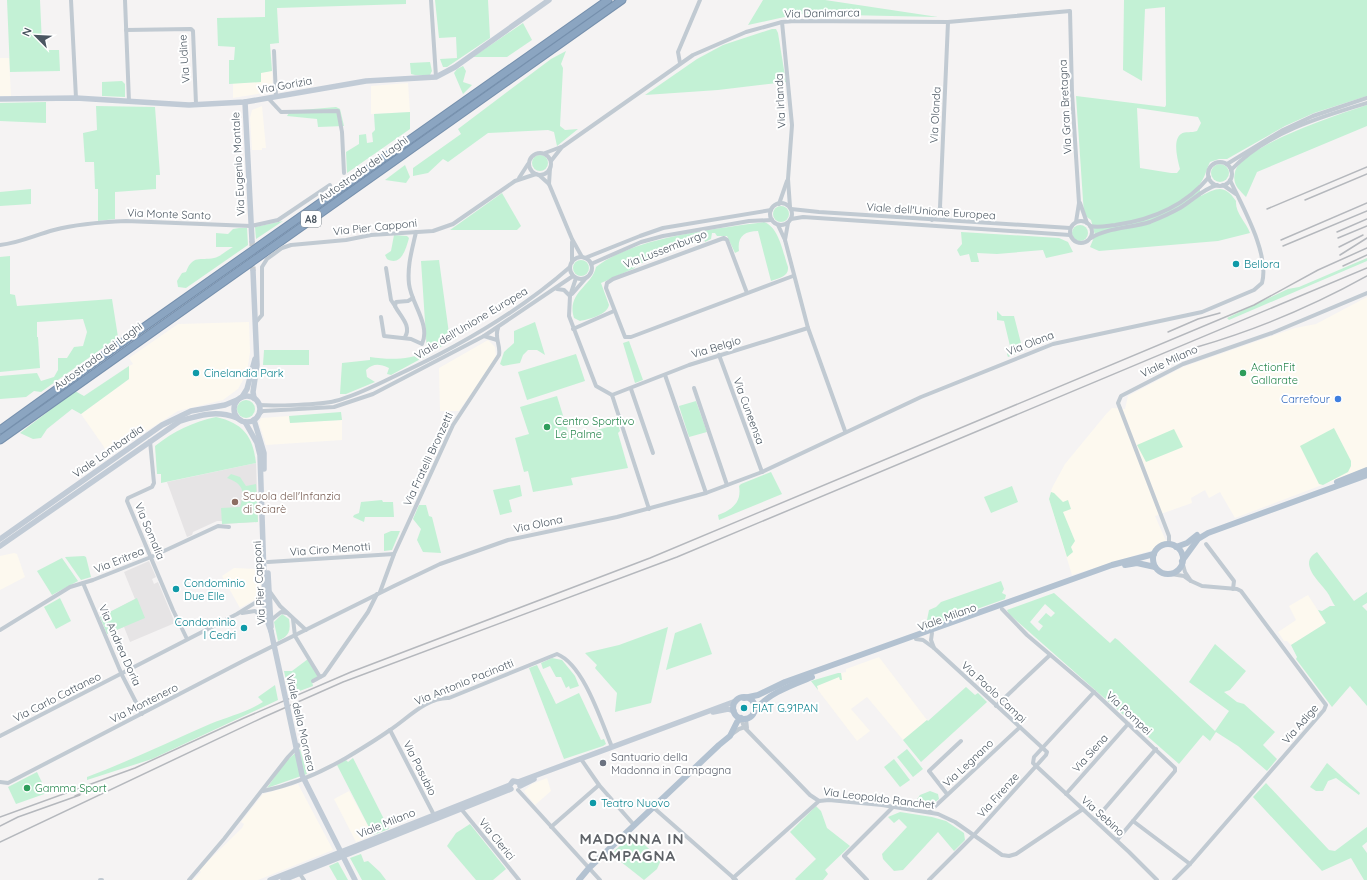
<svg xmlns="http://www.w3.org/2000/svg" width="1367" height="880" viewBox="0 0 1367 880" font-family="Quicksand,sans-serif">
<rect width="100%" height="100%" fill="#f5f3f3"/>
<g fill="#fdf9ef">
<path d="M0 58H9L11 96H0Z"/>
<path d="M272 71 273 89 270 92 233 98V83L261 82V72Z"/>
<path d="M408 83 410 112 371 114V86Z"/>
<path d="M262 106 266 148H262V150H252L250 118 252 110Z"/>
<path d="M1367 297V468L1235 518 1220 492 1209 498 1205 490 1191 498 1192 503 1155 516 1166 541 1159 548 1072 575 1049 499 1052 488 1065 464 1107 413 1112 408 1125 409 1128 396 1183 367 1295 328 1316 324Z"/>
<path d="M249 322 250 352 247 373 238 389 223 400 178 411 112 453H106L104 447 81 414 129 379V366L133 364 129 358 178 324Z"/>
<path d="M488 340 495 347 496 357 478 384 459 411H440L439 368Z"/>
<path d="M289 416 290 423 342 420V440L266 445 259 423 261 418Z"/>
<path d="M14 553 17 554 25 577 0 590V556Z"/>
<path d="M234 568 259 569 261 588 259 594 256 599 240 608 222 576Z"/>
<path d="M1308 595 1326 623 1291 645 1287 641H1284L1278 632 1296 620 1289 606Z"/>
<path d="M879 657 927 720 903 740 867 697 851 709 870 731 857 741 818 690 817 686 839 677 842 678 841 673 846 672V669Z"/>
<path d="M547 778 551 791 535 805 524 791 532 784Z"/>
<path d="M298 784 333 850 258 880H193L201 872 199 870 242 828 244 824 241 822 263 794Z"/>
<path d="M349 791 373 835 356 842 334 799Z"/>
</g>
<g fill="#e6e4e5">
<path d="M256 463 258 522 222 524V521H217L193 532 192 535 187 537 167 482Z"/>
<path d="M149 561 156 577 152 579 154 584 158 582 175 623 130 642 124 627 107 634 100 617 135 599 124 572Z"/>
</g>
<g fill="#c3f1d5" fill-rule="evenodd">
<path d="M7 0H40L42 44 48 50H59L60 71 10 72Z"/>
<path d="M265 0H406V4L277 8 279 43 270 44 272 71 261 73V82L229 84V60H234L235 47 218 46 217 18 265 17Z"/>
<path d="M435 0H488L490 38 447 67H443L440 59 457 58 456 37 439 38Z"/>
<path d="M763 0H825L938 17 798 14 748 25Z"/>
<path d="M1124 0H1367V96L1314 113 1285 126 1227 159H1219L1210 162C1206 170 1205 178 1199 185L1201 196C1217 188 1224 184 1236 201 1235 213 1246 222 1250 233L1218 241 1099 251 1090 247 1095 235 1091 220 1084 215 1076 96 1165 107 1166 105 1165 7 1145 9 1142 81 1123 70ZM1137 108 1198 117 1201 123 1197 131C1192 133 1185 131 1181 134 1172 140 1178 161 1180 169L1177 173H1171L1140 168Z"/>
<path d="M523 23 532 40 507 57H473Z"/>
<path d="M772 29H776L778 33 786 82 718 90 645 95 697 59 723 45Z"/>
<path d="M566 51 561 64 563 68 560 126 565 130 578 129 557 146 554 132 548 130 488 133 448 162 443 159 428 173 413 176V168L461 134 458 129 551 59Z"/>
<path d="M430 62 432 71 430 75H415L411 74 410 63Z"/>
<path d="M463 66 466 71 463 82 472 85 463 94 454 73 457 69Z"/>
<path d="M122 81 125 84V97L102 96V82Z"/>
<path d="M46 102V123L0 121V103Z"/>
<path d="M1367 105V126L1257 172 1246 197C1239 189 1232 185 1235 172 1241 146 1342 113 1367 105Z"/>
<path d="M96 106 155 107 160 175H156V189L115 192V219L98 221V189H95L94 162H85L83 133 97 130Z"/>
<path d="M336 107 340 109 344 126 318 127 317 119 287 116 290 111Z"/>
<path d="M410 112V129L347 173 346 152 359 144V135L366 134 367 143 373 142 372 133 375 130 374 114Z"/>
<circle cx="540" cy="163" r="8"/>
<circle cx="1220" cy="173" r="9"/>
<path d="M405 165 410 177 406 183 385 180Z"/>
<path d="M31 189V204L0 206V192Z"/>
<path d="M502 193 521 226 517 230H450Z"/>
<circle cx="781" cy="214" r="8"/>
<path d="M283 221 256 239 255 227Z"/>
<path d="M764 222C779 227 783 253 788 267 789 277 779 278 771 281L758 231C744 231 737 237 739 251L735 253 727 236H717L715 233H712L711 239 705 242 704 239 634 266 635 268 601 283 609 305C607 315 589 319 580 321L574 318C566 293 592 286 596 267 634 237 716 229 764 222Z"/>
<circle cx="1080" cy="233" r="8"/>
<path d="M239 228H247L248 245 186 288 178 287 177 281 182 273 186 272C193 254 200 261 214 258 220 257 227 250 233 247H216V233L228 234 233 229Z"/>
<path d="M961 232 1059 238 1068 242 1073 252 1046 258 1043 250 997 254 977 253 979 262H971L969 254 960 256 957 250 962 244Z"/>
<path d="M394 235 407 236 409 238C406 249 401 267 387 259L385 255 391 251Z"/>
<path d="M10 256V294L15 295 17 306 112 299 118 337 41 392 34 391 26 397 0 399V376L37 373 41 381 54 377 58 370V358H67L74 347 83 346 87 332 83 319 37 322V337H38L40 368 0 372V257Z"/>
<path d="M1367 258V261L1229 320 1227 318 1288 289 1299 287Z"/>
<path d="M439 260 450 341 426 356 391 375 387 374 389 368C379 364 374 363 366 370L367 377 375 382 346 394H340L342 363 370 360V357C389 360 409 360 427 352L421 261Z"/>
<circle cx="581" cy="268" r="8"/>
<path d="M997 311 1002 316H1014L1023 351 1008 357 1007 354 1010 346 1004 321 997 320Z"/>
<path d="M535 322 545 355 537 350H528L523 355 520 363 503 366 500 364 504 352 514 343V331Z"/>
<path d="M629 341 643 380 635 383 623 343Z"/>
<path d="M264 350H309V365H263Z"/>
<path d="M576 354 585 381 527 400 518 372Z"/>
<path d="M129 366V379L81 414 72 409 47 429 41 438 33 439 20 433 75 391 84 396Z"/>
<path d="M557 396 570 438 618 424 620 431 618 433 628 468 571 478 573 485 533 492 528 471 524 472 515 438 529 434 520 407Z"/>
<circle cx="246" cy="409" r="9"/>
<path d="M696 401 707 432 689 437 679 406Z"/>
<path d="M341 412 342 420 290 423 289 416Z"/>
<path d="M216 417C243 423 253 436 256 463L161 483V474H157L155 446C174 431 193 422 216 417Z"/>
<path d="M1334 428 1351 461V466L1348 472 1323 485 1319 484 1300 446Z"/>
<path d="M1174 429 1183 447 1146 462 1137 445Z"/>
<path d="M771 472 782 494 719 520 718 515C732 510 742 502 739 486L741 484Z"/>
<path d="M231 474 240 477 246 486 256 484 258 522 222 524 221 508 240 507C245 490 243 484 227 478Z"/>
<path d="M520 485 522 496 509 500 512 512 500 515 493 490Z"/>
<path d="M1012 486 1018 502 991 513 984 497Z"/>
<path d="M1051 492 1054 493 1063 502 1068 500 1071 509 1063 512 1075 541 1071 547 1073 552 1067 557 1049 499Z"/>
<path d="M382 500 383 502H393L394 517H365L364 522 353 517 354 515 359 513 361 502Z"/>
<path d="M419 505H426L429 516 432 517 441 553 423 552 417 540 421 529 413 519Z"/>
<path d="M391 531H400L392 550 384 551V534Z"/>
<path d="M1317 552 1354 601 1367 592V603L1362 606 1367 611V706L1350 686 1332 707 1296 659 1297 657 1291 645 1326 623 1318 610 1322 611 1330 606H1335C1332 602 1330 596 1327 592 1320 582 1297 563 1317 552Z"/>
<path d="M84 556 86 557 91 577 81 580 65 557Z"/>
<path d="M62 558 78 581 52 595 37 571Z"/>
<path d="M1001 581 1004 589 1002 593 1006 595 1005 599 932 625 927 620 929 610 936 607 941 602Z"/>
<path d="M1054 593 1110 643 1115 638 1118 640 1215 731 1229 711 1189 682 1215 644 1246 671 1230 690 1224 692 1237 702 1244 704 1275 732 1263 745 1277 759 1267 771 1238 746 1216 732 1210 741 1203 735 1179 764 1009 614 1007 610ZM1045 604 1055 613 1051 617 1046 613 1038 622 1043 626 1039 631 1030 622Z"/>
<path d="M60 598 71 621 56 629 44 607Z"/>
<path d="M137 598 145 618 107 634 100 617Z"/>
<path d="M282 614 289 619C291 631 289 636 278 641L274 622Z"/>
<path d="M701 623 712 654 666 670 675 633Z"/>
<path d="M668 627 651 703 615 712 617 693 595 668 597 665 585 653 619 645Z"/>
<path d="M552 658 562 660 575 676 579 686 570 689 569 686 566 688 561 677H556L550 666 543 669 541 663Z"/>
<path d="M308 659 318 676 312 681 313 686 289 695 284 671H292Z"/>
<path d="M537 665 556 704 579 693 601 740 604 739 606 744 603 746 564 759 529 668Z"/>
<path d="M838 673H841L842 680H840L839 677 817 686 818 690 811 681Z"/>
<path d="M275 685 278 700 152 759 87 780V777C129 761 169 742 210 724 227 717 247 712 263 702L258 697Z"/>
<path d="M966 687 975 695 978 693 987 702 921 762 903 740 927 720 928 721Z"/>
<path d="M300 749 307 774 267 788 285 762Z"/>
<path d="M907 749 923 769 913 777 897 757Z"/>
<path d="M353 758 389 829 373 835 337 765 346 760 348 762Z"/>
<path d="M894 759 910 780 900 787 884 767Z"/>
<path d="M1327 763 1360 793 1359 795 1336 778 1328 781 1323 791H1316L1310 787Z"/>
<path d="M37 772 47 793 16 804 8 787Z"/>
<path d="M1266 783 1329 850 1335 851 1367 827V842L1362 846 1367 853V880H1364L1351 858 1322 871 1253 797Z"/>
<path d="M930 791 938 794 939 799 927 809 913 805 920 795Z"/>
<path d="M816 806 821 811 827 828 850 846 825 870 828 874 823 880H796L795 879 816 859 790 832Z"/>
<path d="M900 812 932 817 946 821 964 833 965 840 954 851 938 832 903 870 894 871 883 859 882 854 907 827 899 819 894 823 888 817Z"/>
<path d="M470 824 506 869 493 880H476L447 846 456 833Z"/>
<path d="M633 834 661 860 657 869 644 880 611 854Z"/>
<path d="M361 854 364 862 368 861 380 872 386 880H362L350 858Z"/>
<path d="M338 862 348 880H337L329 866Z"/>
</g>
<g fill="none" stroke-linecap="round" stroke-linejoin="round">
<path stroke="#caccce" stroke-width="5.5" stroke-dasharray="5.5 3" stroke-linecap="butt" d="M252 241 253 271"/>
<defs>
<g id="highway">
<path d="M0 430 103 356 608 0"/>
<path d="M0 440 622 0"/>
</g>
</defs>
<use href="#highway" stroke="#7690ad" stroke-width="9"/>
<g stroke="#c1cad2" stroke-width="4">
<path d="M71 0 76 98"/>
<path d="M125 0 129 102"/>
<path d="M431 0 436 77"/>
<path d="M782 22 792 125 788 179 790 207"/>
<path d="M126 30 191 29 193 31 196 104"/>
<path d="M274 51 276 96"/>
<path d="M680 63 678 52 700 0"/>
<path d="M268 98 281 112 338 111 342 132 344 173"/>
<circle cx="540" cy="164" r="11"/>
<path d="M545 153 561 147"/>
<path d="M551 161 562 147 693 55 746 32 782 22 795 21 948 22 1070 11 1072 93 1079 203 1076 222"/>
<circle cx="1220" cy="174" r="12"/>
<path d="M1227 164 1283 130 1313 116 1367 98"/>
<path d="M550 168 549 184 572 239 582 257"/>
<path d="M1231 170C1266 133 1320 117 1367 103"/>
<path d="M539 175 549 184"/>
<path d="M519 178 528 164"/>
<path d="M1223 185 1236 194"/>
<path d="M1080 203 1087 223"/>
<circle cx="781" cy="214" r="11"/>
<path d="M779 204 787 181"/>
<path d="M791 209 819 212 1070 228"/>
<path d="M791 219 803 217 1070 235"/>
<path d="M932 220 940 208"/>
<path d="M946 220 940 207 948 22"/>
<circle cx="1081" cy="232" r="11"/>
<path d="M778 225 785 240 808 328 845 431"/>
<path d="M1090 226C1098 228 1106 226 1115 225 1151 220 1185 206 1209 177"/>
<path d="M1091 238C1106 228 1131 228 1150 222 1160 218 1171 213 1180 208 1193 200 1203 189 1217 185"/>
<path d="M785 240 788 223"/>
<path d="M572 242V262"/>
<path d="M0 245C20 243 35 235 54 230 77 224 102 222 126 221L251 226 278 220 330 185"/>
<circle cx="581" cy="268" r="11"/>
<path d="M585 258 640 236 663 228 771 210"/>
<path d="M591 264 641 242 663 236 749 221 772 220"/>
<path d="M386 268 391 300 395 306"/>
<path d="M576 278 570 296 569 316 596 386 612 395 649 509"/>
<path d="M557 289 564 290 570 296"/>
<path d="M747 293 727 240 724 238 613 279 607 283 606 288 625 337H631L793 276"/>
<path d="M572 294 586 278"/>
<path d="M381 317 384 336 411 339 422 344C431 325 411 303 409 284 407 266 412 250 416 232"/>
<path d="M256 322 262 315V267L267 259 282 248 291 245 346 240 371 235 433 231 453 224 515 181 536 174"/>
<path d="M573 329 614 311"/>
<path d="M484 336 497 340"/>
<path d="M405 337C412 326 400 316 395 306L396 302 408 301 413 298"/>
<path d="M719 355 762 472"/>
<path d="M665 375 706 493"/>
<path d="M694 388 727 485"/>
<path d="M631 389 653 453"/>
<path d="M612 395 689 365 808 328"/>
<path d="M259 405C273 406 321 405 335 401 355 396 374 386 393 377 454 349 520 311 570 267"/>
<path d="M258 415 263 411 334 407 373 394 484 336 573 276"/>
<path d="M150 441 154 483 152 487 128 498 127 501 173 610 187 639"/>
<path d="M1206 544 1234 581 1233 589"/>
<path d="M1169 545V536L1118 403 1121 396 1183 364 1272 333 1367 293"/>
<path d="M268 562 394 554"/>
<path d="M1171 574 1184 576 1191 581 1185 572 1182 561"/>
<path d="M83 583 122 675 142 714"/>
<path d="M270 592 280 606 306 630"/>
<path d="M380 592 394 554 453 425 499 355C501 345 494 338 498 328"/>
<path d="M1002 609 1027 635 1094 692 1175 768V771L1117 840"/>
<path d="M242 613 255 611 267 620"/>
<path d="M293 619 295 636 320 677"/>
<path d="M271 620 281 612 287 613"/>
<path d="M0 630 70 587 93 580 151 557 218 526 229 527"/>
<path d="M932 633 931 640 934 648"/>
<path d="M916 639 923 640 934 648 1047 752 1046 755 974 835 929 880"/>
<path d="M313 681 324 675 329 668 368 612 377 594"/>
<path d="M1094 692 1034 757 1033 763 1129 852 1157 880"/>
<path d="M996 706 1050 655"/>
<path d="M741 718 744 727 810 795 819 801 829 800 882 805 938 814 955 822 1002 855 1009 856 1016 854 1083 809"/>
<path d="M746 719 747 728"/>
<path d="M390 730 434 815"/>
<path d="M732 734 739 729 745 727"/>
<path d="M0 736 237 614 258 601 265 592"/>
<path d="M581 759 599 785 634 825"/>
<path d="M0 782 8 783 243 661 394 586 440 564 508 540 617 517 706 493 762 472 921 397 1053 344 1202 312 1254 290 1262 283C1270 254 1242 206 1230 180"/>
<path d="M518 790 600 880"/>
<path d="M263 791C293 785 320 773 346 758 361 749 376 740 390 730 407 719 427 697 449 698L557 654C584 665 601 721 612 747"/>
<path d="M947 794 929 771 961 741"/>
<path d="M1066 794 1128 724"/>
<path d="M654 808 736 880"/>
<path d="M462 810 519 880"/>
<path d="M929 812 1020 727"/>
<path d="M1095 820 1156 749"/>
<path d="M1133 821 1190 864"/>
<path d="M551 827 599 785"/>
<path d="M298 871 304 880"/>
<path d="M733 878 819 801"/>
<path d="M100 880H102"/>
<path d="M189 880 224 839 288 757 303 741"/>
<path d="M867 880 844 856 893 807"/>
<path d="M1174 880 1190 864 1324 710 1326 705 1241 591 1237 589 1202 586 1191 581"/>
</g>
<g stroke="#c1cbd6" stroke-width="5.5">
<path d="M0 99 76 98 189 105 245 102 366 81 436 77 455 67 549 0"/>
<path d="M245 102 252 241"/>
<path d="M253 271 257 365 253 392 254 398"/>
<circle cx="247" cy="409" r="13"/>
<path d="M242 397 247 389 255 359"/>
<path d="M254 420 264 453V469"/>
<path d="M245 422 257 443 260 455 265 606 267 620 271 631"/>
<path d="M0 539 162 425 191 411 225 405 237 400"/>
<path d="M0 546 180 421C200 415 217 410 237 418"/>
<path d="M268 573 271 627"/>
<path d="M713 712 728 709 734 711"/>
<path d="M518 782 736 701"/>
<path d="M520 786 534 779"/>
<path d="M270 880 510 785 513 781 518 782"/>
<path d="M283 880 511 789"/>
</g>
<g stroke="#b3c2d1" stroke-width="6">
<path d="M1337 482 1367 470"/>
<circle cx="1168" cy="559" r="15"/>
<path d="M1176 547 1187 543 1197 535"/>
<path d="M1182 561 1198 539 1208 533 1367 475"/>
<path d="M1125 565 1137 563 1155 567"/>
<circle cx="744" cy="708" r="11"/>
<path d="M744 698 758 695 785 682 1112 565 1154 554"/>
<path d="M754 712C766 694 792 685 812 677"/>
<path d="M579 880 589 868 719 745 730 736 737 722 741 718"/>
</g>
<use href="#highway" stroke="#8ba5c1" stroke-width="7"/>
<g stroke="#b5b8bd" stroke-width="1.5">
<path d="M1305 200 1367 174"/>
<path d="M1267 209 1367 167"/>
<path d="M1337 232 1367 219"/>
<path d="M1338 238 1367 226"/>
<path d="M1281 240 1367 203"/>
<path d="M1283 246 1367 211"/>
<path d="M1339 247 1363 235"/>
<path d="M1340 255 1367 238"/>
<path d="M1343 266 1367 255"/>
<path d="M1168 332 1198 319 1220 313"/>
<path d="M1197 347C1256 330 1313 306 1367 276"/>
<path d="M75 796 94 788"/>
<path d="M0 817 135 768 244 718 351 672 650 558 1254 305 1318 270 1367 248"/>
<path d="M0 826 18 817 80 795"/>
<path d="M0 842 264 717 343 682 677 557 1367 268"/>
</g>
<path stroke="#c1cbd6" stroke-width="5.5" d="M271 631 302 775 355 880"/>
</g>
<g fill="#0f9aa8" stroke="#fff" stroke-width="1.5">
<circle cx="1236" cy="264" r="4"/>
<circle cx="196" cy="373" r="4"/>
<circle cx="176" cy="589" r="4"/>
<circle cx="244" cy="628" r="4"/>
<circle cx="744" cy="708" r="4"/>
<circle cx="593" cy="803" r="4"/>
</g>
<g fill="#2e9e5b" stroke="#fff" stroke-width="1.5">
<circle cx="1243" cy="373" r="4"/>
<circle cx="547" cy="427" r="4"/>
<circle cx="27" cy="788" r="4"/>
</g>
<circle fill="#3f7fe0" stroke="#fff" stroke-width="1.5" cx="1338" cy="399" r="4"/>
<circle fill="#8d6e63" stroke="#fff" stroke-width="1.5" cx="235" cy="502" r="4"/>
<circle fill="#6b7280" stroke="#fff" stroke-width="1.5" cx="603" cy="763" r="4"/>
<g text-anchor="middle" stroke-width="4" stroke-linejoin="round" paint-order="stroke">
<rect fill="#fff" stroke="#808990" stroke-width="1" x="301" y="211" width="20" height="16" rx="3"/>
<g font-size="10" font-weight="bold" fill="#4a5661">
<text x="311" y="223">A8</text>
</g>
<g font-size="11" fill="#4a5661" stroke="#fff">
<text transform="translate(822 13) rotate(-1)" y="4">Via Danimarca</text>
<text transform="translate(184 59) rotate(-94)" y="4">Via Udine</text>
<text transform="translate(285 85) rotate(-10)" y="4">Via Gorizia</text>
<text transform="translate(780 101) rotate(-93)" y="4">Via Irlanda</text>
<text transform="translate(1065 107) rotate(-93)" y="4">Via Gran Bretagna</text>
<text transform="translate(935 115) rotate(-87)" y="4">Via Olanda</text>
<text transform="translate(238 164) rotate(-93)" y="4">Via Eugenio Montale</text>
<text transform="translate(363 169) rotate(-35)" y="4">Autostrada dei Laghi</text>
<text transform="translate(931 211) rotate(4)" y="4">Viale dell'Unione Europea</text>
<text transform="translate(169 214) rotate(2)" y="4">Via Monte Santo</text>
<text transform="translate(375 227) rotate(-6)" y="4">Via Pier Capponi</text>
<text transform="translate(665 249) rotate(-21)" y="4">Via Lussemburgo</text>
<text transform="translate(471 323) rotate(-31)" y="4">Viale dell'Unione Europea</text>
<text transform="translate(1030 343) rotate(-21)" y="4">Via Olona</text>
<text transform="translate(716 347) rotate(-17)" y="4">Via Belgio</text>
<text transform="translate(98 356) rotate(-36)" y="4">Autostrada dei Laghi</text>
<text transform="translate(1169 361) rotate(-25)" y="4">Viale Milano</text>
<text transform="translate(749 411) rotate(70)" y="4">Via Cuneensa</text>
<text transform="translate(108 451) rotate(-35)" y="4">Viale Lombardia</text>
<text transform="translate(428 459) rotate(-65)" y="4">Via Fratelli Bronzetti</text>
<text transform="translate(538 524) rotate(-12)" y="4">Via Olona</text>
<text transform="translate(150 531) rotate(67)" y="4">Via Somalia</text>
<text transform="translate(330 549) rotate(-4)" y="4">Via Ciro Menotti</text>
<text transform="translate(119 560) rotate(-22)" y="4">Via Eritrea</text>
<text transform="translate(259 583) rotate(-93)" y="4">Via Pier Capponi</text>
<text transform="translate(947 617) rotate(-20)" y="4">Viale Milano</text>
<text transform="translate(120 645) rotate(66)" y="4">Via Andrea Doria</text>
<text transform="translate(464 682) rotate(-22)" y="4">Via Antonio Pacinotti</text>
<text transform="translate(994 692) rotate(43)" y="4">Via Paolo Campi</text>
<text transform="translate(57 697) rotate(-27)" y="4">Via Carlo Cattaneo</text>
<text transform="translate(144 703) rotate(-27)" y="4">Via Montenero</text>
<text transform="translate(1129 713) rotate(43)" y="4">Via Pompei</text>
<text transform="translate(301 723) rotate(77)" y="4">Viale della Mornera</text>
<text transform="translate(1300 724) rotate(-49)" y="4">Via Adige</text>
<text transform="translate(1090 753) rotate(-48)" y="4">Via Siena</text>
<text transform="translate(968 763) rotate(-43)" y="4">Via Legnano</text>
<text transform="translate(420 768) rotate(63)" y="4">Via Pasubio</text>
<text transform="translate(998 795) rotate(-48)" y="4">Via Firenze</text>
<text transform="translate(879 798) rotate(7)" y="4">Via Leopoldo Ranchet</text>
<text transform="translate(1103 816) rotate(42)" y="4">Via Sebino</text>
<text transform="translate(386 823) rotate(-22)" y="4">Viale Milano</text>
<text transform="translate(497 839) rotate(51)" y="4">Via Clerici</text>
</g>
<g font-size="11" fill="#0d838f" stroke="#fff" text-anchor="start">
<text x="1244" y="268">Bellora</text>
<text x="204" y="377">Cinelandia Park</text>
<text x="184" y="587">Condominio<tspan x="184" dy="13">Due Elle</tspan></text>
<text x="236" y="626" text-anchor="end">Condominio<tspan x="236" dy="13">I Cedri</tspan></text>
<text x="752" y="712">FIAT G.91PAN</text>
<text x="601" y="807">Teatro Nuovo</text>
</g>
<g font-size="11" fill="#27864d" stroke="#fff" text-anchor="start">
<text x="1251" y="371">ActionFit<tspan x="1251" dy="13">Gallarate</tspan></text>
<text x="555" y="425">Centro Sportivo<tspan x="555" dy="13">Le Palme</tspan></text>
<text x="35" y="792">Gamma Sport</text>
</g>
<g font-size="11" fill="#366cbe" stroke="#fff" text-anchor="end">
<text x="1330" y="403">Carrefour</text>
</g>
<g font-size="11" fill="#785e54" stroke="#fff" text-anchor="start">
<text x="243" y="500">Scuola dell'Infanzia<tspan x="243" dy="13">di Sciarè</tspan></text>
</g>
<g font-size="11" fill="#5b616d" stroke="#fff" text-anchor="start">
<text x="611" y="761">Santuario della<tspan x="611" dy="13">Madonna in Campagna</tspan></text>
</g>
<g font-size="15" font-weight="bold" letter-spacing="1" fill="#5f6368" stroke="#fff">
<text x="632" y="844">MADONNA IN<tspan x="632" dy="17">CAMPAGNA</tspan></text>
</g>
</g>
<g transform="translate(36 36) rotate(294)" stroke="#ffffff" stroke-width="3" paint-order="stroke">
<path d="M0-3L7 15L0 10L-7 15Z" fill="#4a5661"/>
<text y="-6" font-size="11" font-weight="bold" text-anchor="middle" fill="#4a5661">N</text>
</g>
</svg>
